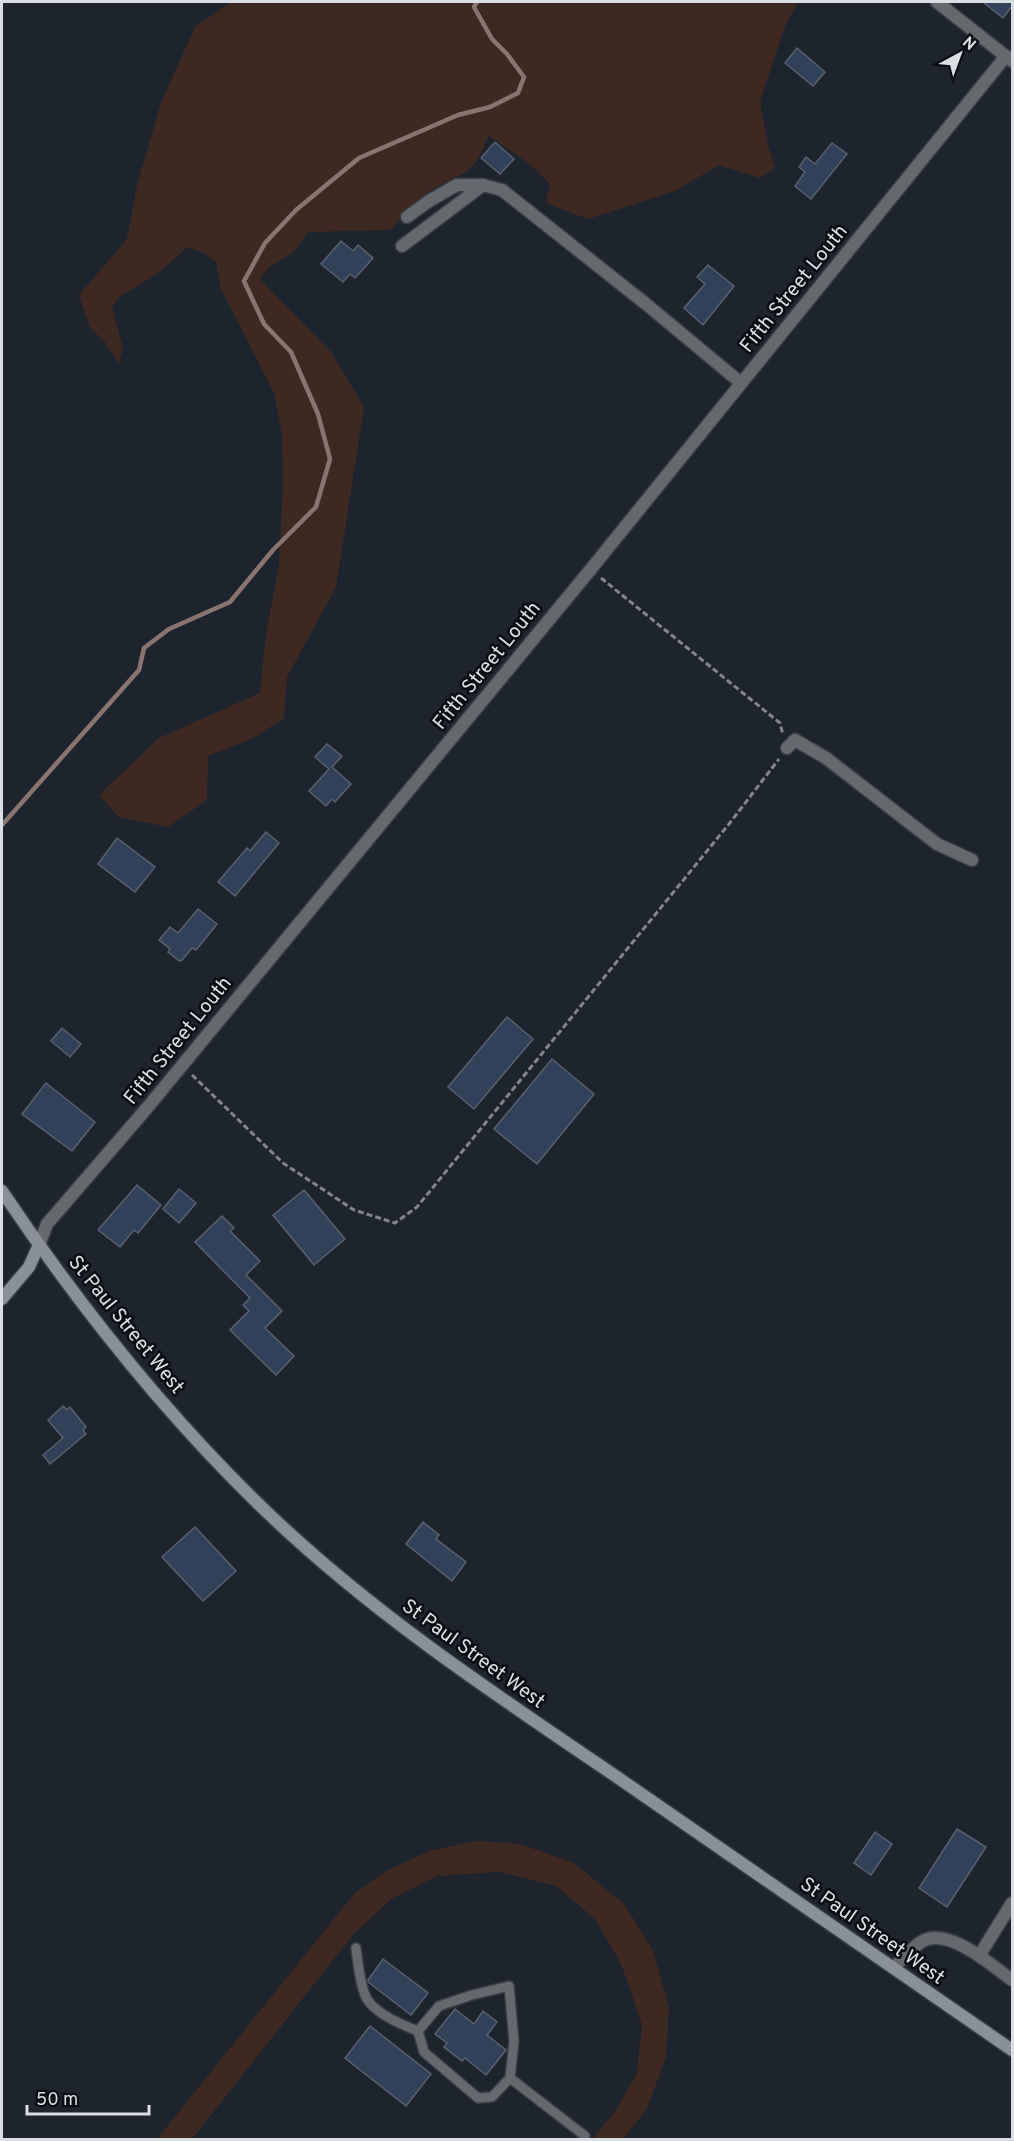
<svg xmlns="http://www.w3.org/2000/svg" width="1014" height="2141" viewBox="0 0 1014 2141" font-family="Overpass,sans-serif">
<rect width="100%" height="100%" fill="#1d242e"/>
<g fill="#3e2922">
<path d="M231 2H798L785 26 760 101 768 144 775 168 760 178 719 165 675 191 588 219 546 203 550 184 527 162 489 136 477 161 467 172 428 192 390 230 308 232 293 253 269 267 260 279 331 352 364 407 336 587 287 677 284 718 252 739 208 756 207 800 168 827 119 817 99 795 159 738 260 693 266 635 279 564 283 485 282 434 274 393 221 289 216 262 204 253 187 247 159 273 119 297 112 308 123 348 119 364 105 342 90 328 79 295 127 239 137 185 161 103 195 27Z"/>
<path d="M477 1841 520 1844 574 1863 625 1905 653 1951 669 2007 666 2057 647 2109 623 2139H592L614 2113 637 2073 642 2025 622 1966 595 1919 556 1886 500 1872 437 1876 391 1899 353 1935 192 2139H157L354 1894 386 1871 429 1851Z"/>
</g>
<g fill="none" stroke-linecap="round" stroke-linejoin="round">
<path stroke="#8a746f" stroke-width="4.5" d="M2 825 139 670 144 648 169 629 230 602 273 550 316 507 330 459 318 414 291 352 264 324 244 281 265 243 296 210 359 158 458 115 490 107 518 93 524 77 507 54 492 39 474 7 477 2"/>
</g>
<g fill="#31415a" stroke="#5a616d" stroke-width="1.5">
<path d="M983 2H1012V6L1003 18Z"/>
<path d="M797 48 825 72 813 86 785 63Z"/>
<path d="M495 142 514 159 500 174 481 158Z"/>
<path d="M832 143 847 154 811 199 795 186 805 172 799 167 806 157 815 164Z"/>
<path d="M341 241 353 251 358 245 373 258 355 278 350 274 343 282 321 264Z"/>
<path d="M708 265 734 286 703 325 684 308 705 284 697 277Z"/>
<path d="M327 744 342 756 332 767 351 784 335 802 332 799 326 806 309 791 329 769 315 757Z"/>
<path d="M266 832 279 843 235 896 218 882 247 848 250 851Z"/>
<path d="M117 838 155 867 135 892 98 864Z"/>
<path d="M198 909 217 924 196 950 192 948 182 960 179 961 168 952 170 949 159 940 170 927 178 933Z"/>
<path d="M507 1017 533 1039 474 1109 448 1087Z"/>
<path d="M62 1028 81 1044 70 1057 51 1041Z"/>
<path d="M552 1059 594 1094 537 1164 494 1129Z"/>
<path d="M46 1083 95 1122 72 1151 22 1114Z"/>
<path d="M137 1185 161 1205 138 1233 134 1230 120 1247 98 1230Z"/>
<path d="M179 1189 196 1203 179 1223 163 1209Z"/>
<path d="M304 1190 345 1239 314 1265 273 1215Z"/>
<path d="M222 1216 234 1228 230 1231 260 1261 246 1275 282 1311 265 1328 294 1356 276 1375 230 1330 249 1311 243 1305 250 1298 195 1242Z"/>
<path d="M63 1406 67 1410 70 1407 86 1427 83 1430 86 1434 50 1464 43 1455 63 1438 48 1420Z"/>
<path d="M423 1522 439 1535 436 1539 466 1562 452 1581 406 1544Z"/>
<path d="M195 1527 236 1571 203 1601 162 1557Z"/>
<path d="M957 1829 986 1847 947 1907 919 1888Z"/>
<path d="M875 1832 892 1844 871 1875 854 1863Z"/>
<path d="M383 1959 428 1993 411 2015 368 1982V1980Z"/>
<path d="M455 2009 474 2024 483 2011 497 2022 487 2035 506 2050 486 2075 465 2058 462 2061 444 2047 447 2043 435 2034Z"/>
<path d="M370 2026 431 2074 406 2106 345 2058Z"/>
</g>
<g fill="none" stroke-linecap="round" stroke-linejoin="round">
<defs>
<g id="service">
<path d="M356 1948C358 1962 360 1987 367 1999 376 2014 402 2025 418 2031"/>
<path d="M509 1986 514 2041 510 2078 492 2097 478 2098 424 2052 418 2031 439 2006 472 1995Z"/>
<path d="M510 2078 585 2136"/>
</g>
<g id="minor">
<path d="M937 2 1012 61"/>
<path d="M407 217 429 201 457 185H483"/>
<path d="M402 246 483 185 502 190 646 304 741 383"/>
<path d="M787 748 795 740 826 758 937 844 972 860"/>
<path d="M39 1245 47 1224 147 1108 591 569 1006 56"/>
<path d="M979 1956 1012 1903"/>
<path d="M893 1968C902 1960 911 1949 921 1942 947 1925 991 1965 1012 1980"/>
</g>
<g id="secondary">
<path d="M2 1191C80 1307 169 1419 271 1516 375 1615 496 1695 614 1775 747 1867 880 1958 1012 2050"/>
<path d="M2 1299 29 1267 39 1245"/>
</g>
</defs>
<use href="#service" stroke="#373e48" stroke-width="12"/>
<use href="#minor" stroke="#373e48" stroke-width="15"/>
<use href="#secondary" stroke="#373e48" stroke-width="15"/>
<g stroke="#80858e" stroke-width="3" stroke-dasharray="6 3" stroke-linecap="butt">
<path d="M601 578 780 723 783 735"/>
<path d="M192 1075 283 1163 354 1210 395 1223 417 1207 729 824 779 759"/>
</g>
<use href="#service" stroke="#65696e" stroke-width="9"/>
<use href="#minor" stroke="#65696e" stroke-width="12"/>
<use href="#secondary" stroke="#8a9098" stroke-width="12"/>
</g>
<g text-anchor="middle" stroke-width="5" stroke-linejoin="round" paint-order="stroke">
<g font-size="20" fill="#dadee5" stroke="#0a0d11">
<text transform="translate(793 288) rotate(-51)" y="7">Fifth Street Louth</text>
<text transform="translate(486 665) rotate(-51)" y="7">Fifth Street Louth</text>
<text transform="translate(177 1040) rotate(-51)" y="7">Fifth Street Louth</text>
<text transform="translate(127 1324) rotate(51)" y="7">St Paul Street West</text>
<text transform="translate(474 1653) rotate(36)" y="7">St Paul Street West</text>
<text transform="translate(873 1930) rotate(35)" y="7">St Paul Street West</text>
</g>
</g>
<rect width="1014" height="2141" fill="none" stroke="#dadee5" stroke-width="6"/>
<g transform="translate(960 54) rotate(41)" stroke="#0a0d11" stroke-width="4.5" paint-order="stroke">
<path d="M0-4.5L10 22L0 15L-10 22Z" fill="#dadee5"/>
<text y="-9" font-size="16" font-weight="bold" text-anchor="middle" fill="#dadee5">N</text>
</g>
<path d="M27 2105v9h122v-9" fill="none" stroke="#dadee5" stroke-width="3"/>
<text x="36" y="2105" font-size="18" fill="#dadee5" stroke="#0a0d11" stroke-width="4.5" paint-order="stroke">50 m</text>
</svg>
